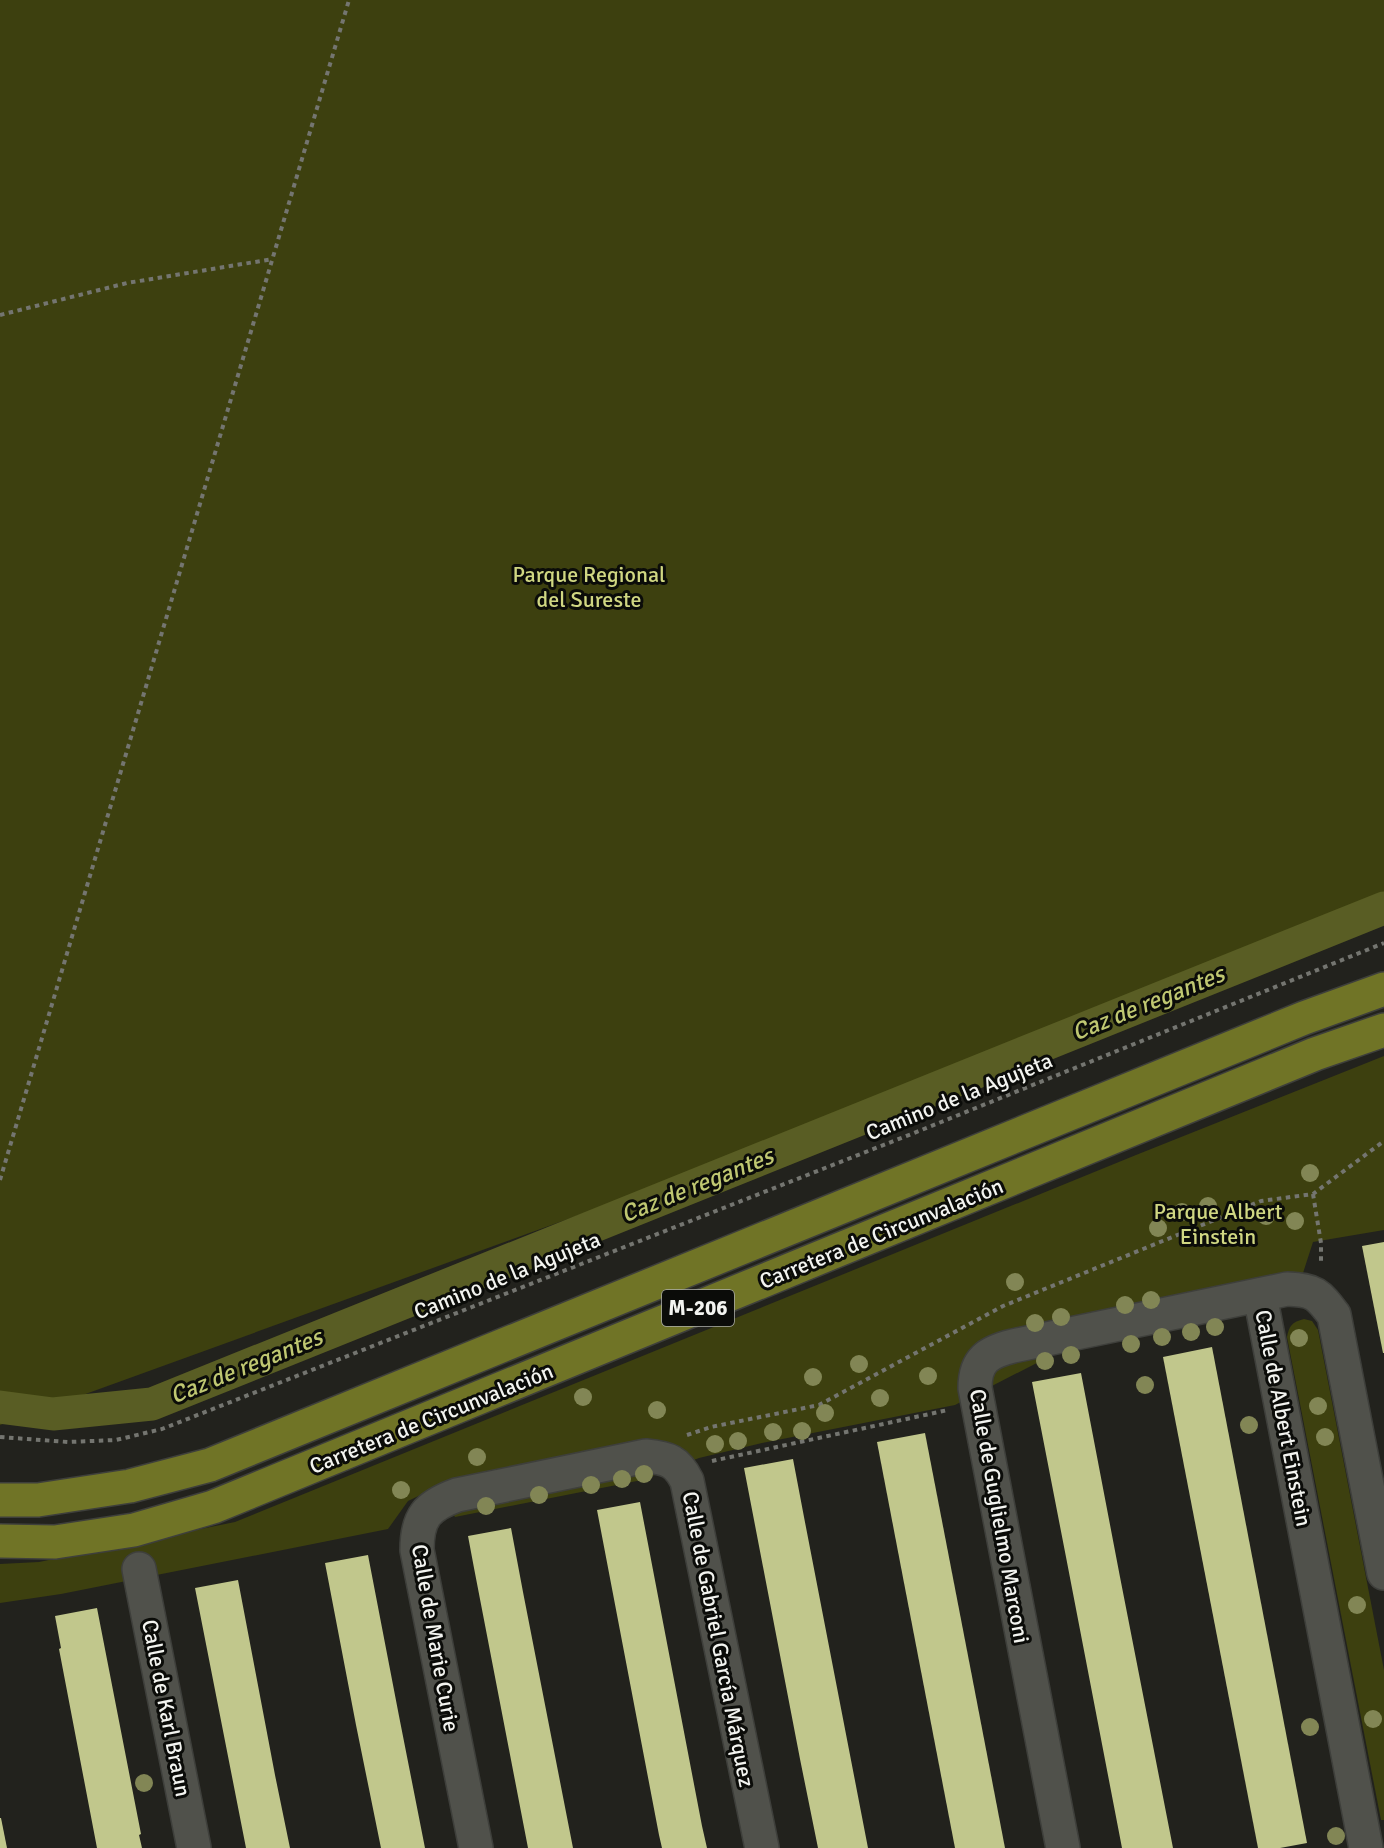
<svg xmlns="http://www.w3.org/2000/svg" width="1384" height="1848" viewBox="0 0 1384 1848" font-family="Signika,sans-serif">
<rect width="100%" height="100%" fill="#22221d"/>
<g fill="#3d400f">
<path d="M0 0H1384V923L0 1425Z"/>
<path d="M1384 1056V1230L1313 1242 1294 1301 1060 1351 955 1405 762 1443 699 1458 642 1480 455 1517 437 1487 408 1501 388 1529 61 1594 0 1603V1564L39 1562 235 1522 1136 1155Z"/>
<path d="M1304 1319 1312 1321 1318 1330 1384 1670V1820H1381L1287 1337C1289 1326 1292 1322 1304 1319Z"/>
</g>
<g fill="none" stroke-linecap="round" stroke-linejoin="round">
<path stroke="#595d24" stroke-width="33" d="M0 1407 53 1414 152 1404 1384 908"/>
</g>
<g fill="#c1c78c">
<path d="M1384 1242V1353H1383L1362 1246Z"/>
<path d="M1212 1347 1307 1843 1280 1848H1258L1163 1357Z"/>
<path d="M1081 1373 1120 1577 1173 1848H1122L1066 1557 1032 1382Z"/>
<path d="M925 1433 970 1666 1005 1848H955L905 1588 877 1442Z"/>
<path d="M793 1459 804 1517 868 1848H818L800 1759 744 1468Z"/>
<path d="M640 1502 702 1826 707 1848H662L659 1835 597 1510Z"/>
<path d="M511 1528 523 1592 573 1848H528L474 1568 468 1536Z"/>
<path d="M368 1555 399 1716 425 1848H381L356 1725 325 1563Z"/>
<path d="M238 1580 275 1775 290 1848H246L195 1588Z"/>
<path d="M97 1608 141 1834 139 1835 142 1848H97L59 1649 61 1648 55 1616Z"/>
<path d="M0 1818H1L7 1848H0Z"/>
</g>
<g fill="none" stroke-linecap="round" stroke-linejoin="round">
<defs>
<g id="minor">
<path d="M1260 1295 1366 1848"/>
<path d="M139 1569 194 1848"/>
<path d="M476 1848 417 1550C417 1517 427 1506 457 1495L646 1456C668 1458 677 1461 687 1481L762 1848"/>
<path d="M1063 1848 975 1388C975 1360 988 1352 1013 1346L1287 1289C1315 1290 1318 1294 1334 1315L1384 1573"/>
</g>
<g id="primary">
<path d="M0 1500H38L130 1486 210 1465 1304 1018 1384 989"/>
<path d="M0 1541 55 1542 134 1530 213 1507 1315 1054 1384 1030"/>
</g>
</defs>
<use href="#minor" stroke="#3e3f3b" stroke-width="36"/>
<use href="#primary" stroke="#3e3f3b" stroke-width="36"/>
<g stroke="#747570" stroke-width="4" stroke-dasharray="4.5 4.5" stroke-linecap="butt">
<path d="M0 315 127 283 273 259"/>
<path d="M0 1180 349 0"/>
<path d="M1313 1194 1321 1243V1261"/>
<path d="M687 1435 711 1427 819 1405 1003 1306 1261 1201 1313 1194 1384 1141"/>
<path d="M0 1437 68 1442 116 1440 162 1429 914 1133 1384 943"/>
<path d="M712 1461 948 1410"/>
</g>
<use href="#minor" stroke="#50514b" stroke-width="33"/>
<use href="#primary" stroke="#707426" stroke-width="33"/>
</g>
<g fill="#828655">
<circle cx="1310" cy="1173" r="9"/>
<circle cx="1208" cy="1206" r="9"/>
<circle cx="1182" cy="1212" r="9"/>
<circle cx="1266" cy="1216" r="9"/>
<circle cx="1295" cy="1221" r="9"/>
<circle cx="1158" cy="1228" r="9"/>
<circle cx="1015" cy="1282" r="9"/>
<circle cx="1151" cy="1300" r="9"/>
<circle cx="1125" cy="1305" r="9"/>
<circle cx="1061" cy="1317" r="9"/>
<circle cx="1035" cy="1323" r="9"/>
<circle cx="1215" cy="1327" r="9"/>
<circle cx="1191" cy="1332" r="9"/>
<circle cx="1162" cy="1337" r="9"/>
<circle cx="1299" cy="1338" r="9"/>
<circle cx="1131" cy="1344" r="9"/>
<circle cx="1071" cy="1355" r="9"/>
<circle cx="1045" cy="1361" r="9"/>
<circle cx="859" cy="1364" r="9"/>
<circle cx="928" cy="1376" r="9"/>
<circle cx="813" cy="1377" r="9"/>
<circle cx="1145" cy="1385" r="9"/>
<circle cx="583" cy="1397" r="9"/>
<circle cx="880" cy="1398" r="9"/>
<circle cx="1318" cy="1406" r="9"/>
<circle cx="657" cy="1410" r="9"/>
<circle cx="825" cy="1413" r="9"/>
<circle cx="1249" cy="1425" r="9"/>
<circle cx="802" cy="1431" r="9"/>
<circle cx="773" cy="1432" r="9"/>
<circle cx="1325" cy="1437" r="9"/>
<circle cx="738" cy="1441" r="9"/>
<circle cx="715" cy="1444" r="9"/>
<circle cx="477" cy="1457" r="9"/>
<circle cx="644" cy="1474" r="9"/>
<circle cx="622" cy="1479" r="9"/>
<circle cx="591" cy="1485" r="9"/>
<circle cx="401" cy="1490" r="9"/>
<circle cx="539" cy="1495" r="9"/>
<circle cx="486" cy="1506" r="9"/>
<circle cx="1357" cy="1605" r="9"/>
<circle cx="1373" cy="1719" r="9"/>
<circle cx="1310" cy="1727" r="9"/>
<circle cx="144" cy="1783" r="9"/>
<circle cx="1336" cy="1836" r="9"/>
</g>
<g text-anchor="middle" stroke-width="6" stroke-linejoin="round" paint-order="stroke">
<rect fill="#0b0c09" stroke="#adaeab" stroke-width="1.5" x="662" y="1290" width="72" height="36" rx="4.5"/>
<g font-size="21" font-weight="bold" fill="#f3f4f0">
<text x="698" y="1315">M-206</text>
</g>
<g font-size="22" fill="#d0d782" stroke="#0b0c09">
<text x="589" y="582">Parque Regional<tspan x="589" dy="25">del Sureste</tspan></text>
<text x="1218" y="1219">Parque Albert<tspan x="1218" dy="25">Einstein</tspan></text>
</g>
<g font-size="22" fill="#f3f4f0" stroke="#0b0c09">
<text transform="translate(959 1096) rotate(-22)" y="8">Camino de la Agujeta</text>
<text transform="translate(881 1233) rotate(-22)" y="8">Carretera de Circunvalación</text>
<text transform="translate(507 1275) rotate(-22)" y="8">Camino de la Agujeta</text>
<text transform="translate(431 1418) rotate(-22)" y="8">Carretera de Circunvalación</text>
<text transform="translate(1284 1418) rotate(79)" y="8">Calle de Albert Einstein</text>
<text transform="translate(1000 1516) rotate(80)" y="8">Calle de Guglielmo Marconi</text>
<text transform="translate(436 1638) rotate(80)" y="8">Calle de Marie Curie</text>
<text transform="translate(719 1639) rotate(79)" y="8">Calle de Gabriel García Márquez</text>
<text transform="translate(167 1708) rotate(79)" y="8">Calle de Karl Braun</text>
</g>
<g font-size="24" font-style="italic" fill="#bfc771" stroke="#0b0c09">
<text transform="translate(1148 1003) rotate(-22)" y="8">Caz de regantes</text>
<text transform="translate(697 1185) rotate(-22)" y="8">Caz de regantes</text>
<text transform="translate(246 1366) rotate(-22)" y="8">Caz de regantes</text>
</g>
</g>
</svg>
